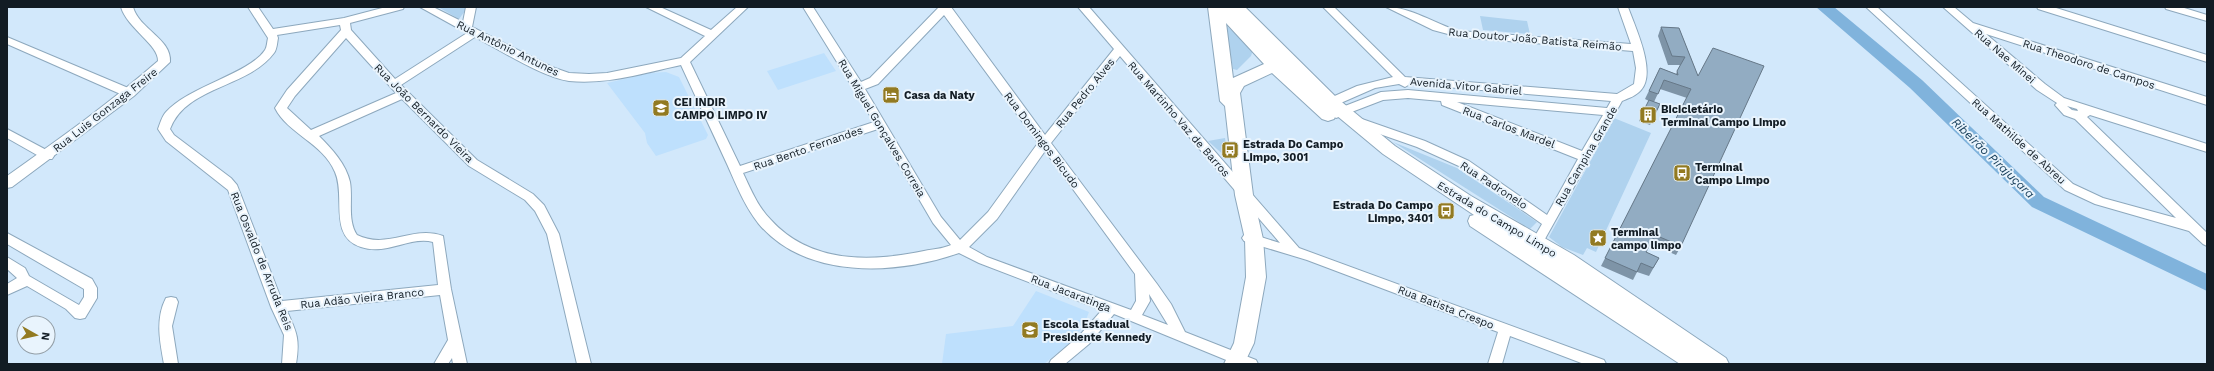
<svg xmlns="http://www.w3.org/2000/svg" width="2214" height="371" viewBox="0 0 2214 371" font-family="'Work Sans',sans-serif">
<rect width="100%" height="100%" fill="#d2e8fb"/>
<g fill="#bee0fd">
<path d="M824 53 836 71 778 90 767 71Z"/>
<path d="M666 72 679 77 708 135 706 139 656 156 647 143 645 133 607 83 650 73Z"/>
<path d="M1036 291 1089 312 1084 325 1073 340 1044 364H942L946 334 1013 326Z"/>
</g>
<g fill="#afd2ee">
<path d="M438 7H468L459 19Z"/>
<path d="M1480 16 1527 21 1530 34 1483 30Z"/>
<path d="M1228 27 1253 50 1251 56 1237 70 1233 69 1226 28Z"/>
<path d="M1614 118 1651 133 1596 252 1587 248 1583 255 1562 247 1549 237Z"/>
<path d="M1225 138 1228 159 1208 141Z"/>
<path d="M1393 142 1457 168 1537 222 1530 229Z"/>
</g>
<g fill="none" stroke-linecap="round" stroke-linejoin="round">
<path fill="#80b3dc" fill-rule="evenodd" d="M1816 7H1834L1922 80 2044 197 2207 274V291L2032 207 1910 88Z"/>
<defs>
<g id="minor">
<path d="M248 7H258L273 29 344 18 386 7H404L403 9 350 23 351 30 395 79 467 33 420 7H433L463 22 466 7H476L472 27 552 67 569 73 589 74 607 73 681 58 705 36 646 7H660L711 30 737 7H748L690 62 740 166 874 122 803 7H813L861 82 870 78 939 7H951L1045 135 1114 49 1078 7H1089L1299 248 1604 360 1606 364H1584L1510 336 1502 364H1488L1498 332 1307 260 1244 241 1242 238 1244 235 1248 233 1280 243 1120 56 1051 143 1157 284 1171 304 1185 332 1256 360 1258 364H1236L1114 314 1089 344 1065 364H1049L1051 360 1079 336 1102 310 979 263 959 253C896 275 805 280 758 223 744 205 736 184 727 164 712 131 696 98 681 65 644 73 606 85 569 81 542 77 500 50 475 37L401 85 477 160 533 194 544 205 559 234 591 364H577L547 234 535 211 525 200 469 166 402 99 319 136C332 149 346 164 350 182 353 199 347 220 357 235 387 250 413 225 443 236L451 289 467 364H453L452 358 448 364H434L448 340 440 295 287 311C297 333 300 339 296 364H282L284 335 271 307 228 190 166 141 158 129C160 124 162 116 166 112 189 86 249 74 265 50 267 47 267 42 268 38ZM944 15 1038 143 988 212 960 240 941 217 865 89 878 84ZM340 25 341 30 287 90 275 108C288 134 323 143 335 172 346 197 328 236 361 247 386 256 410 236 433 242L438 285 282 301 237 185 231 178 174 135 170 129C186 86 248 88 274 53 277 49 277 43 278 38L277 35ZM346 38 396 93 311 130 287 108 295 96ZM878 129 933 223 951 245C942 249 933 249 924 251 871 262 811 264 771 220 758 207 751 190 743 173ZM1045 151 1135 274 1136 301 1131 310 987 257 969 247 997 219ZM1149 294 1168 325 1142 315 1150 301Z"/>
<path d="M1323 7H1334L1405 77 1617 94 1634 84 1636 68 1633 51 1459 37 1433 30 1386 7C1411 7 1435 24 1459 31L1631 44 1618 7H1628C1635 27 1657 72 1641 90 1636 96 1629 98 1622 101L1541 246H1533L1531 243 1542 224 1461 167 1417 147 1354 125 1352 122 1354 119H1362L1425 141 1469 161 1547 215 1578 159 1442 105 1441 101 1408 98 1383 100 1336 118 1330 114 1332 111 1381 92 1408 90 1607 108 1611 101 1410 84 1405 87 1399 84 1375 88 1327 109H1319L1317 106 1319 103 1357 86 1393 77ZM1457 102 1603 115 1582 151Z"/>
<path d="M1866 7H1877L2073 184 2103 198 2176 218 2075 119 2064 115 2055 105 2057 103 2037 90 1943 7H1954L1973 23 2207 97V105L1986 34 2045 84 2064 98 2207 144V152L2090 115 2087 117 2207 233V246L2203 244 2189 231 2095 204 2065 190ZM2067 106 2077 109 2078 111 2072 110Z"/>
<path d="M2037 7H2053L2207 55V62L2038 9Z"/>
<path d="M2165 7H2181L2207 15V21L2166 9Z"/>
<path d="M7 37 133 90 135 93 133 96H125L7 44Z"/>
<path d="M7 129 52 153 54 156 52 159H44L7 138Z"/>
<path d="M7 233 92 279 97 288V298L85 318 80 319 75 318 66 309 27 286 7 295V284L17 278 7 269V257L25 268 29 276 79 305 84 297V289L7 244Z"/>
<path d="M171 297 176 298 178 302 172 326 178 364H164C160 342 155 319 166 298Z"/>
</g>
<path id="tertiary" d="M121 7H133C139 29 172 39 170 62L134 96 12 187 7 188V176C59 139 110 103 158 61 159 45 127 28 121 7Z"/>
<path id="primary" d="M1208 7H1245L1337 98 1395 146 1471 196 1574 255 1726 358 1729 364H1680L1470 226 1468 221 1470 216 1474 215 1383 154 1336 115 1334 119 1328 121 1322 119 1272 73 1244 86 1240 93 1253 195 1263 239 1266 277 1254 343 1244 364H1224L1234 343 1246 277 1245 239 1235 195 1225 106 1220 101ZM1226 23 1264 64 1233 78Z"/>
</defs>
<use href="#minor" stroke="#8da8bd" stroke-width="2"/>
<use href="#tertiary" stroke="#8da8bd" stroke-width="2"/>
<use href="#primary" stroke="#8da8bd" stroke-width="2"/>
<use href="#minor" fill="#fff" fill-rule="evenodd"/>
<use href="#tertiary" fill="#fff" fill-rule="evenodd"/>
<use href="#primary" fill="#fff" fill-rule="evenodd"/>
</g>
<path fill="#7e94a7" d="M1661 27 1679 28 1698 76 1681 246 1676 255 1651 244 1646 252 1659 258 1649 276 1637 272 1633 280 1601 266 1687 98 1660 89 1654 102 1660 104 1650 125 1639 121 1649 101 1645 99 1660 68 1676 74 1680 65H1668L1658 36Z"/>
<g fill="#92acc2" stroke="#667888">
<path d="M1661 27 1679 28 1698 76 1713 48 1764 66 1681 246 1655 235 1646 252 1659 258 1653 268 1641 263 1637 272 1605 258 1691 89 1664 80 1658 94 1649 91 1660 68 1678 75 1677 71 1685 57 1672 56Z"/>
<path d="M1649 100 1660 104 1652 120 1641 116Z"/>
</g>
<defs>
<symbol id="hotel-square" viewBox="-11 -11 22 22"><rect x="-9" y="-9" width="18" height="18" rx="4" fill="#927a21" stroke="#e9f4fd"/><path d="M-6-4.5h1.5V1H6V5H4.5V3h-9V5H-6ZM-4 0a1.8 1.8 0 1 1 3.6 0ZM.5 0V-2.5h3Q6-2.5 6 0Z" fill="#fff"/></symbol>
<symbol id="school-square" viewBox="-11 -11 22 22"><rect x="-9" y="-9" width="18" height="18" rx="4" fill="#927a21" stroke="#e9f4fd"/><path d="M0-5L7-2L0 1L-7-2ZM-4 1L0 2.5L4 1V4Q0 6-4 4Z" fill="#fff"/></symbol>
<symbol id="building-square" viewBox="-11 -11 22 22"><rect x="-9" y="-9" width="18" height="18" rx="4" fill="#927a21" stroke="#e9f4fd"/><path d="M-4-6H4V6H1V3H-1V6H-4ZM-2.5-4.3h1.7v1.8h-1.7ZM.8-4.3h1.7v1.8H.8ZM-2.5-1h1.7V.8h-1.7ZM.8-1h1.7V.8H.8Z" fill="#fff"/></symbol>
<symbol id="bus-square" viewBox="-11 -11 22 22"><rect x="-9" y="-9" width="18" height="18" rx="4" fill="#927a21" stroke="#e9f4fd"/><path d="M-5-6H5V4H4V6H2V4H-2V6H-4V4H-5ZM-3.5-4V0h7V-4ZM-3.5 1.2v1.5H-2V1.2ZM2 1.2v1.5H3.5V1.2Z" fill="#fff"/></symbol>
<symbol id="sight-square" viewBox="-11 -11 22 22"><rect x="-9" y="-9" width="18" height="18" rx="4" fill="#927a21" stroke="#e9f4fd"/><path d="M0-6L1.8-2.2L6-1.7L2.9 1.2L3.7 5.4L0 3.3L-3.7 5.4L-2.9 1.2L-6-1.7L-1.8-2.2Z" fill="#fff"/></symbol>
</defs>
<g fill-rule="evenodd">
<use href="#hotel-square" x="881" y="85" width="20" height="20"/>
<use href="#school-square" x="651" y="98" width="20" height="20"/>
<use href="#building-square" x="1638" y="105" width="20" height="20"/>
<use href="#bus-square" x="1220" y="140" width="20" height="20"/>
<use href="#bus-square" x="1672" y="163" width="20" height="20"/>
<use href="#bus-square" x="1436" y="201" width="20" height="20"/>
<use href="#sight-square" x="1588" y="228" width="20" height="20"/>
<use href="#school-square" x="1020" y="320" width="20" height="20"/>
</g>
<g text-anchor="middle" stroke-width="4" stroke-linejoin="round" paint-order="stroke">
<g font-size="11" fill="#121c24" stroke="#e9f4fd">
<text transform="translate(1535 39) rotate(5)" y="4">Rua Doutor João Batista Reimão</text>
<text transform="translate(508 48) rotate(26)" y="4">Rua Antônio Antunes</text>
<text transform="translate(2005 56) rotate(41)" y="4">Rua Nae Minei</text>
<text transform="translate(2089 64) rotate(18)" y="4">Rua Theodoro de Campos</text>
<text transform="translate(1466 86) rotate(5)" y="4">Avenida Vitor Gabriel</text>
<text transform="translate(1085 93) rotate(-51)" y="4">Rua Pedro Alves</text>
<text transform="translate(105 110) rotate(-38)" y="4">Rua Luis Gonzaga Freire</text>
<text transform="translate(424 113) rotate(45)" y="4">Rua João Bernardo Vieira</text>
<text transform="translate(1179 119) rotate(49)" y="4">Rua Martinho Vaz de Barros</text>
<text transform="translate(1509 127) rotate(21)" y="4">Rua Carlos Mardel</text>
<text transform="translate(882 128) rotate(59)" y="4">Rua Miguel Gonçalves Correia</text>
<text transform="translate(1042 140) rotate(53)" y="4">Rua Domingos Bicudo</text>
<text transform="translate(2019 141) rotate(42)" y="4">Rua Mathilde de Abreu</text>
<text transform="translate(808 148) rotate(-19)" y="4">Rua Bento Fernandes</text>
<text transform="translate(1586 156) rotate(-60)" y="4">Rua Campina Grande</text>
<text transform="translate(1494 185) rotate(33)" y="4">Rua Padronelo</text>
<text transform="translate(1497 219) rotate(31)" y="4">Estrada do Campo Limpo</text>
<text transform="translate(262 261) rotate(68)" y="4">Rua Osvaldo de Arruda Reis</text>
<text transform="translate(1071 293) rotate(21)" y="4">Rua Jacaratinga</text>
<text transform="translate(362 298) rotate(-6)" y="4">Rua Adão Vieira Branco</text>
<text transform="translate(1446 307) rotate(21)" y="4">Rua Batista Crespo</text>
</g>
<g font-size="11" font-weight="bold" fill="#121c24" stroke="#e9f4fd" text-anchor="start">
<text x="904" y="99">Casa da Naty</text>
<text x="674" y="106">CEI INDIR<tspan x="674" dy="13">CAMPO LIMPO IV</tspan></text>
<text x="1661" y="113">Bicicletário<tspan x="1661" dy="13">Terminal Campo Limpo</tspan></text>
<text x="1243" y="148">Estrada Do Campo<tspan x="1243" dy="13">Limpo, 3001</tspan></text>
<text x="1695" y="171">Terminal<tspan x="1695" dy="13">Campo Limpo</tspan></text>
<text x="1433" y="209" text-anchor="end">Estrada Do Campo<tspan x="1433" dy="13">Limpo, 3401</tspan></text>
<text x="1611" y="236">Terminal<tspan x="1611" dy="13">campo limpo</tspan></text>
<text x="1043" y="328">Escola Estadual<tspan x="1043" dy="13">Presidente Kennedy</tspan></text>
</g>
<g font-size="12" font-style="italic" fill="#103854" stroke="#e9f4fd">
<text transform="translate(1993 158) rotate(44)" y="4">Ribeirão Pirajuçara</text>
</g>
</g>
<rect width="2214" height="371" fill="none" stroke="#121c24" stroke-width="16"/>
<g transform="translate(36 335) rotate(98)"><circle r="19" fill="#e9f4fd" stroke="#939ea6"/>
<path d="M0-3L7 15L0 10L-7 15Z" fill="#927a21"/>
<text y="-6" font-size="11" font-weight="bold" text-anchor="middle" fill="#121c24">N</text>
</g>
</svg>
